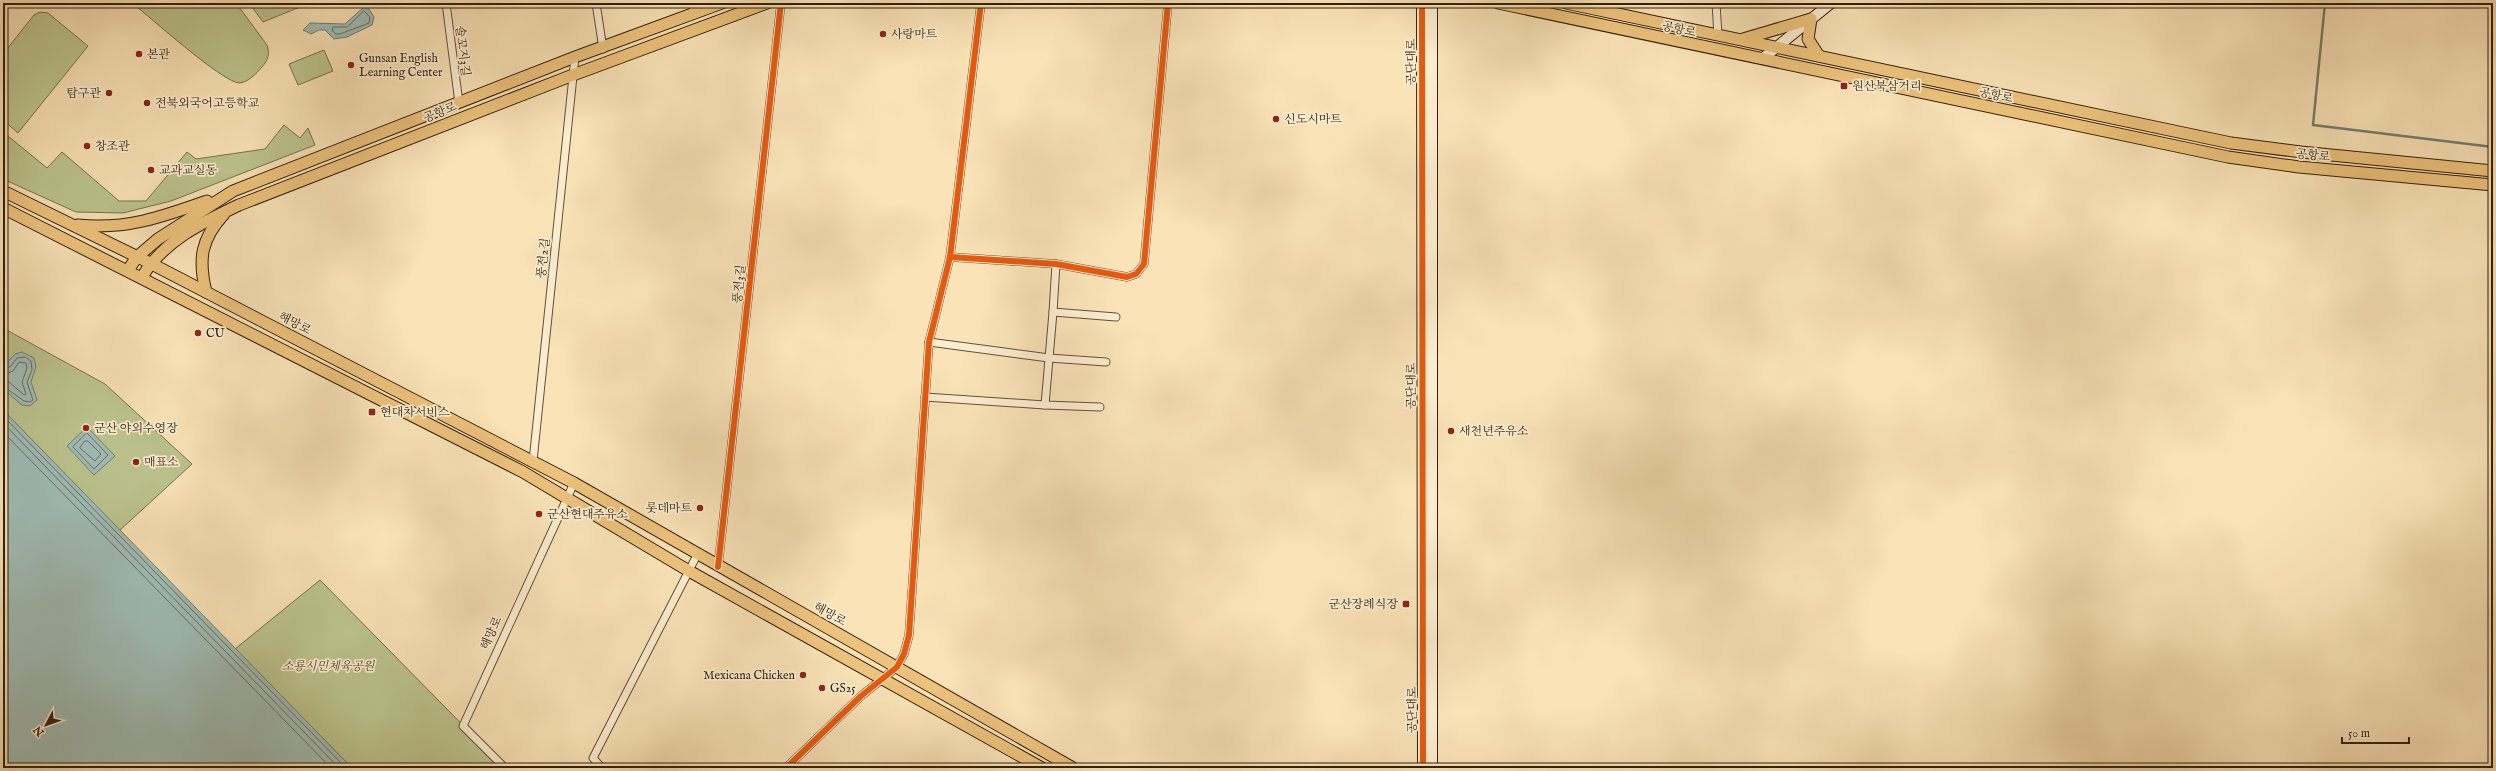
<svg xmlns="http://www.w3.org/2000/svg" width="2496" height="771" viewBox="0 0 2496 771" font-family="'IM FELL English','Noto Serif KR',serif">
<rect width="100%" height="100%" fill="#f9e3b7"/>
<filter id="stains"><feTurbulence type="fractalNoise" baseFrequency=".005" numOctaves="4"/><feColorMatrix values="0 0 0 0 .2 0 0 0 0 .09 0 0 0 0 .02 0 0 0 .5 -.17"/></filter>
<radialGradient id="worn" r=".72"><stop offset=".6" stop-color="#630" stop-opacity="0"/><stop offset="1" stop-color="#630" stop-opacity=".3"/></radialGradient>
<g fill="#bcc48f" stroke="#78724c">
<path d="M132 3H236L267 45C270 54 268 60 262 67 256 74 248 82 240 83 224 84 149 16 132 3Z"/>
<path d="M249 3H310L263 22Z"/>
<path d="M40 12 48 13 88 46 18 133 3 120V54L34 15Z"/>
<path d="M324 50 333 71 298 85 289 64Z"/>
<path d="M284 125 300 138 308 128 315 145 171 201 123 213 76 212 3 179V132L47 168 62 152 119 201H146L187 152 196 159 265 149Z"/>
<path d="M3 328 105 384 192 464 119 531 3 410Z"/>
<path d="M320 580 505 768H352L235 649Z"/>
</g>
<g fill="#a0bdb6" stroke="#747e71">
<path d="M364 7 369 9 374 17 372 25 347 37 334 39 325 30H319L311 34 303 30 310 23 345 24Z"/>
<path d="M22 352 34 358 36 367 31 382 37 400 30 406 22 405 3 389V367L15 354Z"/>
<path d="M3 410 352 768H3Z"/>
<path d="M87 427 115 456 94 475 67 446Z"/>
</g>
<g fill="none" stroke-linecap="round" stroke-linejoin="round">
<g stroke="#6a6e60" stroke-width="1">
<path d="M364 11 370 17 369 23 340 34H336L332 30 333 27H347Z"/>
<path d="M3 370 11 366 17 358 25 357 31 361 32 370 27 382 33 400 30 402 24 401 3 386"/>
<path d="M3 375 13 371 19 362 26 363 27 368 22 382 26 394 24 395 9 382 3 381"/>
<path d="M3 416 346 768"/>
<path d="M3 423 339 768"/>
<path d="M3 432 331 768"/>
<path d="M87 433 108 455 94 469 73 447Z"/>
<path d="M85 441H88L101 454 95 461 80 448Z"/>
</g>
<path stroke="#747e71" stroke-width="2.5" d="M2325 3 2313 125 2493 147"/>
<defs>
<g id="street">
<path d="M446 3 459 103"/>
<path d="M596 3 603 49"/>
<path d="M692 3 695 12"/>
<path d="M1716 3 1718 35"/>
<path d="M950 257 1056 264 1127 277 1136 274 1144 264 1168 3"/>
<path d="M1056 264 1053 312 1116 317"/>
<path d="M1053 312 1045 405 1100 407"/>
<path d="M929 342 1049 358 1106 362"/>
<path d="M925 397 1045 405"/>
<path d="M533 461 575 57"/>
<path d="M718 567 781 3"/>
<path d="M505 768 463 726 574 483"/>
<path d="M602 768 593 758 697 555"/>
<path d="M786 768 861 696 897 667 904 654 909 635 929 342 950 257 981 3"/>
</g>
<g id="secondary">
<path d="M1422 3 1423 768"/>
<path d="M1762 59 1831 3"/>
<path d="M1432 768V3"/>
</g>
<g id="primary">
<path d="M1498 3 2228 157 2299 167 2493 185"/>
<path d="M1566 3 2231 143 2301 152 2493 171"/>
<path d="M1811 19 1808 39 1819 56"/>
<path d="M1743 39 1811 19"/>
<path d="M3 191 150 263 574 483 1073 768"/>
<path d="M3 208 523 472 689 571 1042 768"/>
<path d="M78 225C126 230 162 217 207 201"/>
<path d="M128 270 137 257 158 239 233 191 575 57 722 3"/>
<path d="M142 277C163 241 203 222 239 205L573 75 767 3"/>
<path d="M206 292C198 259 201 239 224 214"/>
</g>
</defs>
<use href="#street" stroke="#645034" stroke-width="9"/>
<use href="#secondary" stroke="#331f09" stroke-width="12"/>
<use href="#primary" stroke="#331f09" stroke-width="13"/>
<use href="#street" stroke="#fbedd0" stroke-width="7"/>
<use href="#secondary" stroke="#fbedd0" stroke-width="10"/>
<use href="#primary" stroke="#ecc27c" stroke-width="11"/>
<defs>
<g id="cycleway">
<path d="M1422 3 1423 768"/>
<path d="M950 257 1056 264 1127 277 1136 274 1144 264 1168 3"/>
<path d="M718 567 781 3"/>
<path d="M786 768 861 696 897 667 904 654 909 635 929 342 950 257 981 3"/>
</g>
</defs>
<use href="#cycleway" stroke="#fbedd0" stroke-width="8"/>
<use href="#cycleway" stroke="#e8590c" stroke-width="6"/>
</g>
<g fill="#8f2418" stroke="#fbedd0" stroke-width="1.5">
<circle cx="883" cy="34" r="4"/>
<circle cx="139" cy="54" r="4"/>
<circle cx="351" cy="65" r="4"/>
<rect x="1840" y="82" width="8" height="8" rx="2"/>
<circle cx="109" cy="93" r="4"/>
<circle cx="147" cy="103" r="4"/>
<circle cx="1276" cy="119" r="4"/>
<circle cx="87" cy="146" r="4"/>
<circle cx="151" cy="170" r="4"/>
<circle cx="198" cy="333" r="4"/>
<rect x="368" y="408" width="8" height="8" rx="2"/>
<circle cx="86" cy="428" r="4"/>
<circle cx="1451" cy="431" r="4"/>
<circle cx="136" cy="462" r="4"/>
<circle cx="700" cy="508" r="4"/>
<circle cx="539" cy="514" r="4"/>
<rect x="1402" y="600" width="8" height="8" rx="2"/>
<circle cx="803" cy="675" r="4"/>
<circle cx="822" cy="688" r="4"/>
</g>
<g text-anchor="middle" stroke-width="3.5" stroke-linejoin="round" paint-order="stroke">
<g font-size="12" fill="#331f09" stroke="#fbedd0">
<text transform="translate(1679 29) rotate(12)" y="4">공항로</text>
<text transform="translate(463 51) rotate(83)" y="4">솔꼬지3길</text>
<text transform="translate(1411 62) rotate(-90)" y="4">공단대로</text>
<text transform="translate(1996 95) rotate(12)" y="4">공항로</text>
<text transform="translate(440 112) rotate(-22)" y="4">공항로</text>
<text transform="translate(2313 155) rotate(6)" y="4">공항로</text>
<text transform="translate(543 258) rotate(-84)" y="4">풍전2길</text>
<text transform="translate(739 284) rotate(-84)" y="4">풍전3길</text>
<text transform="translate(295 323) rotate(27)" y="4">해망로</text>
<text transform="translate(1411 386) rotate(-90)" y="4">공단대로</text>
<text transform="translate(830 614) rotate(29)" y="4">해망로</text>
<text transform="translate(491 633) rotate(-66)" y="4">해망로</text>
<text transform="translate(1412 710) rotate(-90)" y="4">공단대로</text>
</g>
<g font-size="12" fill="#331f09" stroke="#fbedd0" text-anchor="start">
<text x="891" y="38">사랑마트</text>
<text x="147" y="58">본관</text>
<text x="359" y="62">Gunsan English<tspan x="359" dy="14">Learning Center</tspan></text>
<text x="1852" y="90">원산북삼거리</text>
<text x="101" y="97" text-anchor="end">탐구관</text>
<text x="155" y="107">전북외국어고등학교</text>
<text x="1284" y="123">신도시마트</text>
<text x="95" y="150">창조관</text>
<text x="159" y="174">교과교실동</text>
<text x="206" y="337">CU</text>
<text x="380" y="416">현대차서비스</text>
<text x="94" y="432">군산 야외수영장</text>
<text x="1459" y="435">새천년주유소</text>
<text x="144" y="466">매표소</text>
<text x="692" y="512" text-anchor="end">롯데마트</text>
<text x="547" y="518">군산현대주유소</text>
<text x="1398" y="608" text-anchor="end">군산장례식장</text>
<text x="795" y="679" text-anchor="end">Mexicana Chicken</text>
<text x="830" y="692">GS25</text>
</g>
<g font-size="12" font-style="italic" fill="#5c5131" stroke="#fbedd0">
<text x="328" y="670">소룡시민체육공원</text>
</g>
</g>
<rect width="2496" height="771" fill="none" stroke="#f9e3b7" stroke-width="16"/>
<rect x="4" y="4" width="2488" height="763" fill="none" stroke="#331f09" stroke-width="2"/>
<rect x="8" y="8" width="2480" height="755" fill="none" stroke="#331f09"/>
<g transform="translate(46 725) rotate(229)" stroke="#fbedd0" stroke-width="3" paint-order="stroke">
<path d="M0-3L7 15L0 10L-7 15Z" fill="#331f09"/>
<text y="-6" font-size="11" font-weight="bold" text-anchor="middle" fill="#331f09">N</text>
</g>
<path d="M2342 737v6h67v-6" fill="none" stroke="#331f09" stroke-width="2"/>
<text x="2348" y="737" font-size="12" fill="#331f09" stroke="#fbedd0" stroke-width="3" paint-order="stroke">50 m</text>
<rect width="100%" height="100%" filter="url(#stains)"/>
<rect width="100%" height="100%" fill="url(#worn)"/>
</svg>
